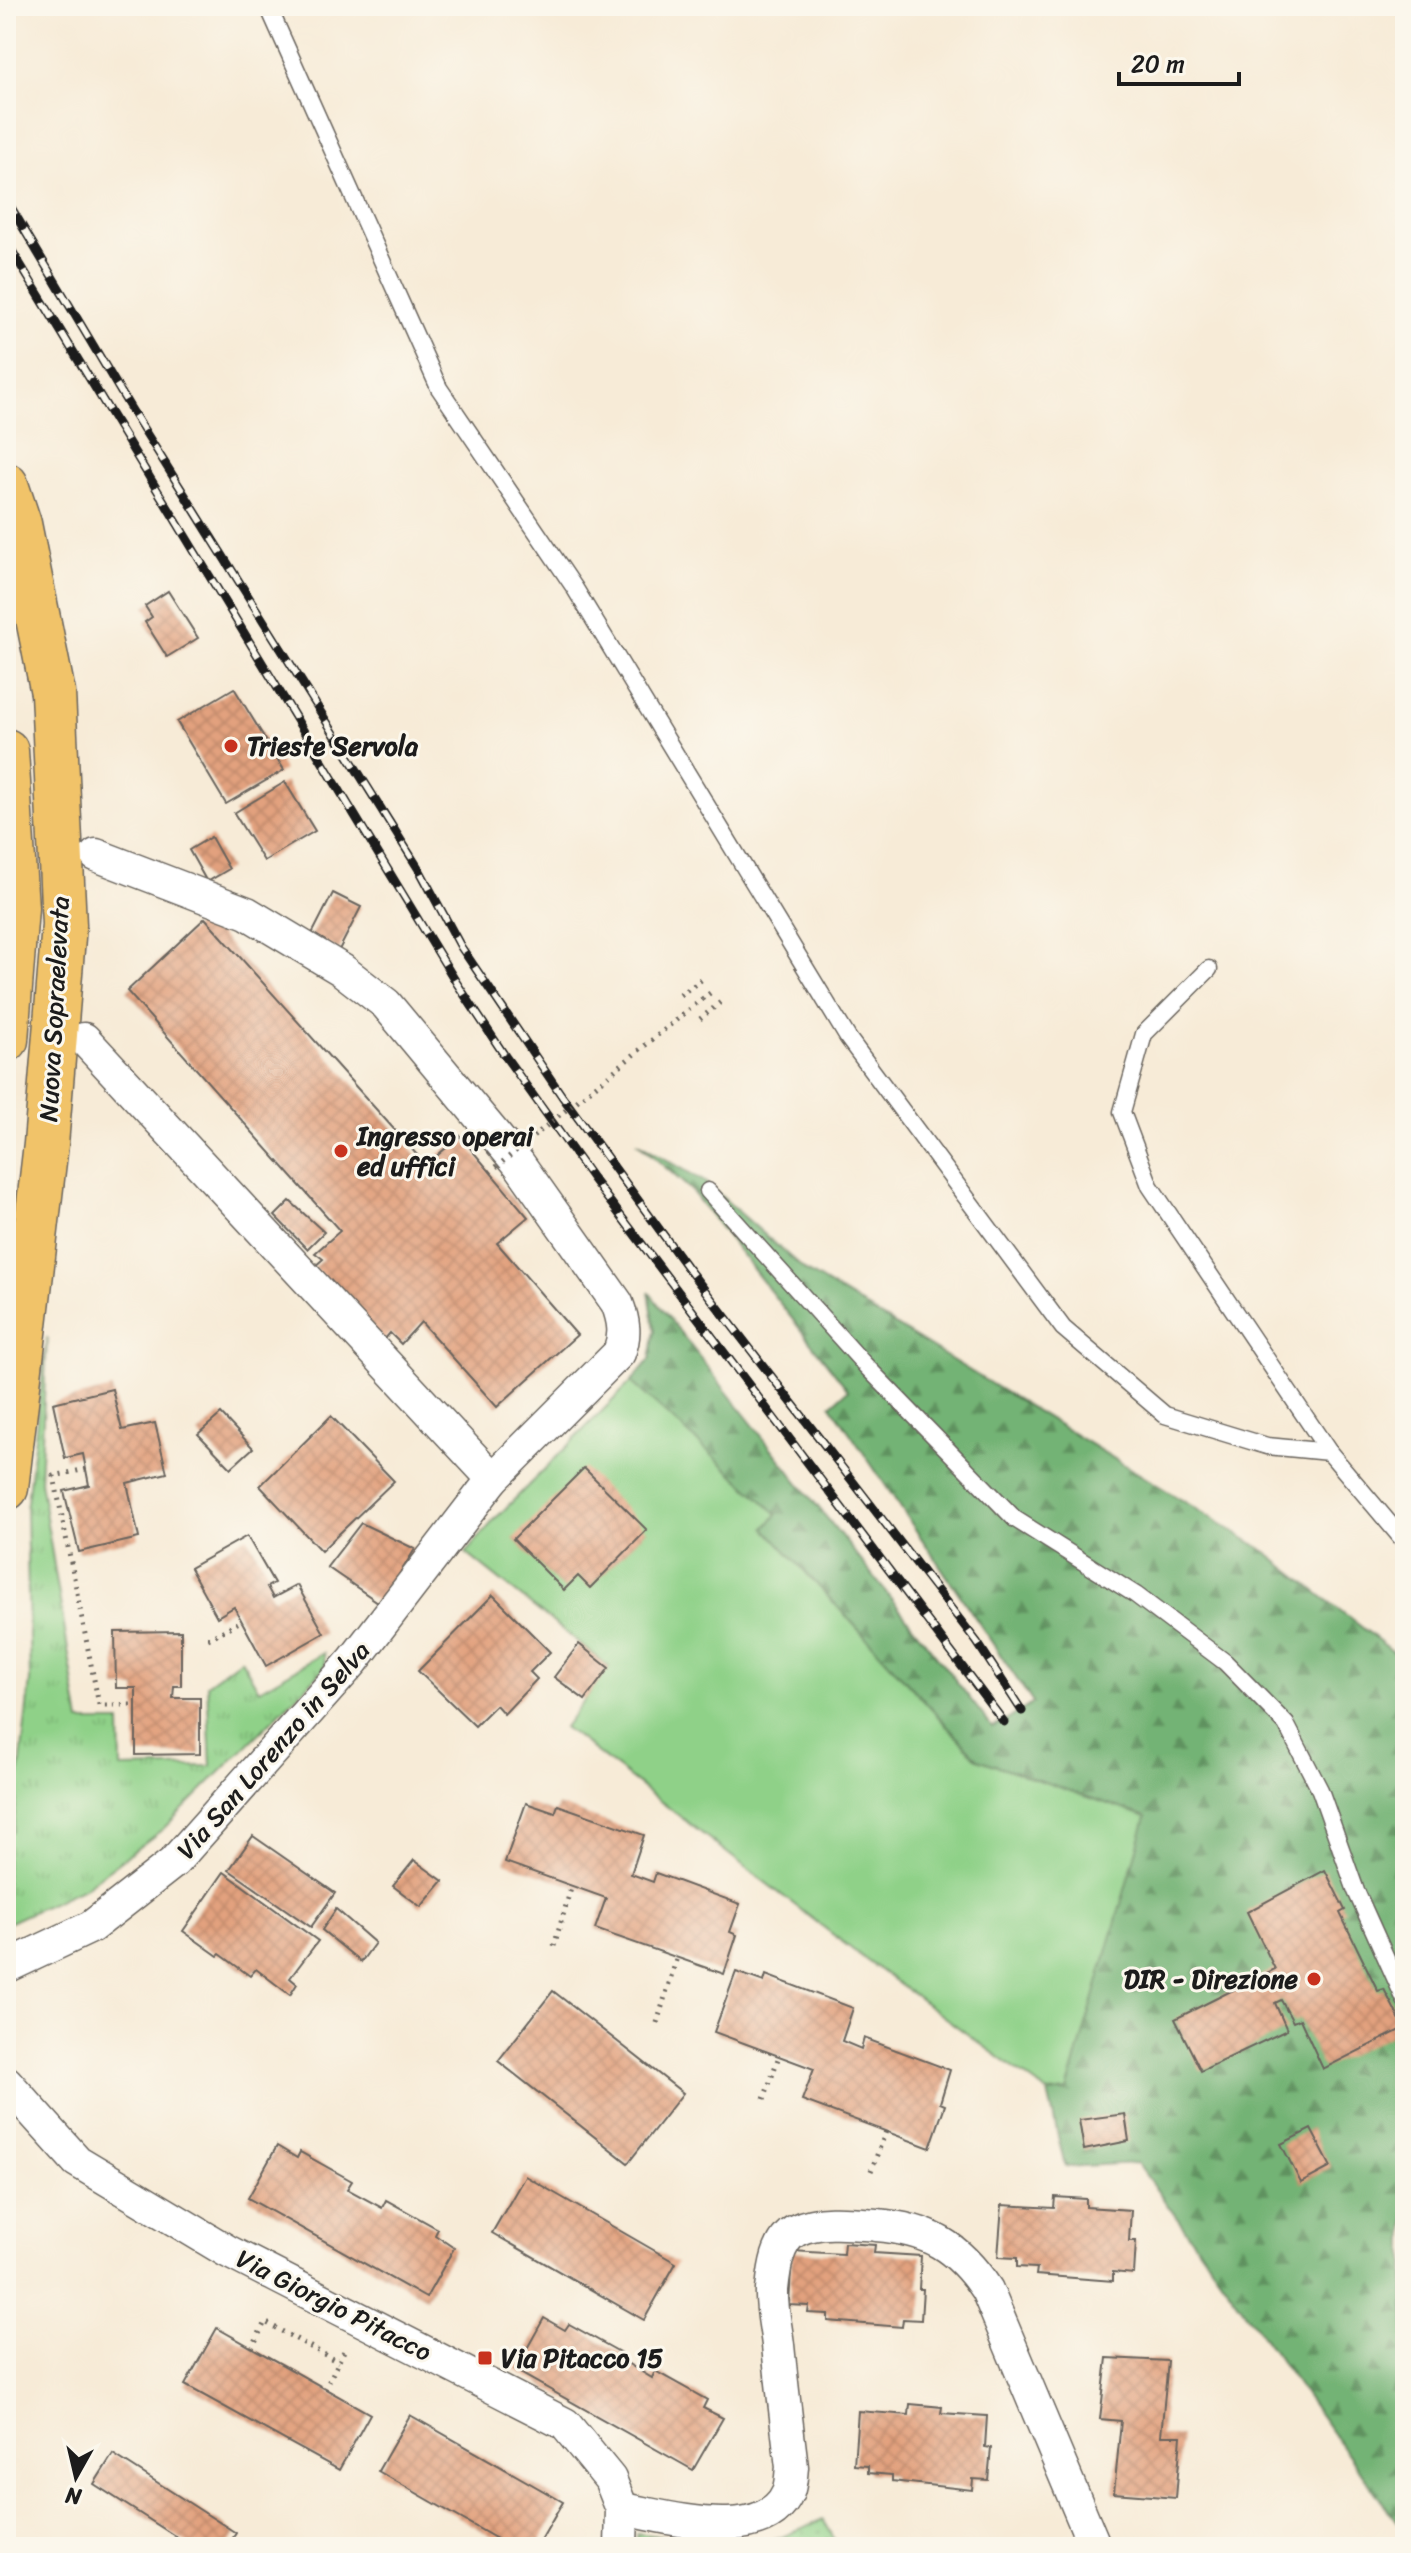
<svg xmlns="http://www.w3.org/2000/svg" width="1411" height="2553" viewBox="0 0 1411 2553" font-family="Sriracha,sans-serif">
<defs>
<pattern id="grass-tufts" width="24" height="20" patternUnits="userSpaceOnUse" patternTransform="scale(2)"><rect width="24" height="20" fill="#8fd188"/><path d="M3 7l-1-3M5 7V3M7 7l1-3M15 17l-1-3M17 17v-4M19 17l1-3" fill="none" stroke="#7bb375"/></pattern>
<pattern id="forest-firs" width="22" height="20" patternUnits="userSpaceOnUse" patternTransform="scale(2)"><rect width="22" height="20" fill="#73b374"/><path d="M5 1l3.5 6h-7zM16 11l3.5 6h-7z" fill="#5e915e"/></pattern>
<pattern id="park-dots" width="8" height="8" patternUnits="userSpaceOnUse" patternTransform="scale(2)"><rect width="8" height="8" fill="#8fd188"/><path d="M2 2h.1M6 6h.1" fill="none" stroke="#7bb375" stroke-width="1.8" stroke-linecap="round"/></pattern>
<pattern id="building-cross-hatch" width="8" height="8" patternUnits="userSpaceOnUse" patternTransform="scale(2)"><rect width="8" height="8" fill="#e2a17e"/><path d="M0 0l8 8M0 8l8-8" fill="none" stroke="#c18a6c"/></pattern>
</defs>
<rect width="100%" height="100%" fill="#fbf7ec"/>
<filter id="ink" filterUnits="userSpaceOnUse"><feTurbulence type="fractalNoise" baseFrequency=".0125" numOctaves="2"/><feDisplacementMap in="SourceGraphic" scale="16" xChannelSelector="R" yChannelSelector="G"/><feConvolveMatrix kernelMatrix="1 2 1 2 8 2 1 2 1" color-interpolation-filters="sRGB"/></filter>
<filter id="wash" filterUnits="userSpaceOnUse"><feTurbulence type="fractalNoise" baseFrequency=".006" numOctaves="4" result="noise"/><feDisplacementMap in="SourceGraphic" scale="32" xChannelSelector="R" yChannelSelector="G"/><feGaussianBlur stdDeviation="1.8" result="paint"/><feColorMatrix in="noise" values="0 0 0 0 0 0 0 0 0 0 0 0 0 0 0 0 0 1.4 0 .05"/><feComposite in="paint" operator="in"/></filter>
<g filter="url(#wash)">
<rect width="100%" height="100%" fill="#f7ebd7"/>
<path fill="url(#grass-tufts)" stroke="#567652" stroke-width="2" d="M47 1337 40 1481 80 1722H120L121 1768 211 1766 207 1684 241 1659 259 1690 324 1653 325 1668 163 1829 84 1888 6 1924V1831H13L30 1680 26 1510Z"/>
<path fill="url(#forest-firs)" stroke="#486848" stroke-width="2" d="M637 1142 705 1182 806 1271 1259 1547 1405 1661V2533L1137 2163 1065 2167 1048 2093 1067 2091 1145 1817 978 1759 765 1528 777 1514 631 1382 650 1359 655 1330 649 1292C761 1438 879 1581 992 1727L1004 1722 1033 1703 831 1405 848 1390 690 1189Z"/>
<g fill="url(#park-dots)" stroke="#567652" stroke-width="2">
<path d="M823 2519 839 2547H749L780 2538Z"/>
<path d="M637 2533 731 2547H635Z"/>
</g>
<path fill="#8fd188" stroke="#567652" stroke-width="2" d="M631 1382 777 1514 765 1528 977 1759 1146 1817 1067 2091 1048 2093 862 1957 564 1727 609 1667 466 1553 495 1519Z"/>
<g id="blocks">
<g fill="url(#building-cross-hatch)">
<path d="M168 591 198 638 167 657 145 622 152 617 145 606Z"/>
<path d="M234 688 284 770 226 804 177 722Z"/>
<path d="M285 782 315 831 264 861 234 813Z"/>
<path d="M211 837 229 869 207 882 189 850Z"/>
<path d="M333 893 361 907 339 950 311 936Z"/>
<path d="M205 918 426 1165 460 1136 528 1217 497 1243 577 1335 497 1407 421 1322 401 1344 390 1333 384 1340 314 1267 323 1259 315 1253 340 1231 127 991Z"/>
<path d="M290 1201 324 1232 307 1249 275 1216Z"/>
<path d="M112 1389 122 1430 155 1423 167 1473 127 1483 139 1538 79 1552 64 1491 89 1485 83 1454 65 1458 53 1403Z"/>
<path d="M221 1414 253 1448 231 1468 198 1434Z"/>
<path d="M331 1416 394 1481 321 1551 260 1486Z"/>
<path d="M584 1468 647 1530 590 1588 578 1576 564 1590 513 1539Z"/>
<path d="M361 1523 415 1549 381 1604 327 1567Z"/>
<path d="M247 1536 274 1583 267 1587 273 1598 297 1585 324 1633 266 1666 234 1607 217 1617 190 1568Z"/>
<path d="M493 1595 550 1652 530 1672 537 1679 504 1714 496 1705 475 1726 418 1671Z"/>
<path d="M181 1631V1686H174L173 1698H200V1754L136 1755V1688H116L115 1632Z"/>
<path d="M579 1644 609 1668 585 1700 554 1677Z"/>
<path d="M526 1803 555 1813 558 1805 644 1835 631 1874 653 1882 656 1873 740 1904 730 1932 737 1935 724 1974 595 1929 606 1898 505 1862Z"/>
<path d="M253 1836 335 1893 311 1927 229 1870Z"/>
<path d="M414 1860 443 1881 421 1907 393 1886Z"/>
<path d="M1325 1870 1345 1910 1340 1913 1378 1991 1384 1989 1404 2028 1323 2069 1300 2019 1293 2022 1281 2000 1275 2003 1287 2030 1201 2071 1175 2019 1275 1969 1247 1912Z"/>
<path d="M224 1872 318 1941 290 1978 297 1984 290 1995 256 1969 250 1976 220 1954 218 1956 183 1931Z"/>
<path d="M336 1909 375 1943 361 1962 322 1930Z"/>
<path d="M736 1972 764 1982 766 1975 853 2008 842 2041 861 2049 864 2038 950 2070 940 2103 945 2105 930 2148 802 2100 814 2069 714 2032Z"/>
<path d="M553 1991 683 2093 628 2163 498 2061Z"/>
<path d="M1125 2114 1129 2141 1084 2150 1079 2120Z"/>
<path d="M1311 2129 1331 2167 1301 2183 1281 2144Z"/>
<path d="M277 2146 297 2158 300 2152 352 2181 347 2189 382 2208 386 2200 438 2229 435 2235 454 2248 426 2298 248 2198Z"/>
<path d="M525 2176 676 2263 644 2320 492 2233Z"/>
<path d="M1055 2197 1086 2199V2207L1131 2210 1129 2241H1136L1134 2274 1113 2272V2281L1036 2275 1037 2268 1017 2267V2258L998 2257 1002 2205 1054 2208Z"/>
<path d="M844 2243 875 2245 874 2253 921 2256 919 2289H923L921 2320 903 2319 902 2327 828 2321V2314L808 2313 809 2306 789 2305 792 2251 843 2254Z"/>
<path d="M544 2318 565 2330 569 2324 623 2354 620 2359 652 2378 655 2371 707 2400 703 2408 723 2418 693 2470 515 2370Z"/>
<path d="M217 2328 370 2414 339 2470 185 2385Z"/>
<path d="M1107 2358 1168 2361 1161 2436H1181L1176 2498 1114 2493 1121 2421 1100 2419Z"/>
<path d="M910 2404 942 2407 941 2413 987 2416 985 2447 991 2448 988 2480 973 2479 972 2490 892 2481V2475L868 2473V2466L854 2465 858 2411 909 2415Z"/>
<path d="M410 2415 563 2502 537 2547H511L378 2471Z"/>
<path d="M113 2454 236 2533 227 2547H192L94 2484Z"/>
</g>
</g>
</g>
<g filter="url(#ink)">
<use href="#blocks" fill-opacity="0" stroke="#69645d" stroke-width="2"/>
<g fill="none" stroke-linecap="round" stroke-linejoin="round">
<defs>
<g id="service">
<path d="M268 6 439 388 574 587 848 1038 1063 1328 1165 1415 1267 1446 1329 1452"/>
<path d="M1209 969 1144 1034 1122 1112 1150 1186 1329 1452 1405 1542"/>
<path d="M708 1191 865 1365 1015 1519 1136 1595 1225 1662 1286 1724 1320 1790 1356 1891 1405 2000"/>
</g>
<g id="minor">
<path d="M96 855 247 913 342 970 386 1004 519 1164 617 1303C624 1321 626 1335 619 1353L493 1479"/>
<path d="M6 1967 91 1927 174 1862 353 1661 493 1479 84 1039"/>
<path d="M6 2082 77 2161 227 2251 565 2424 610 2479 622 2509 621 2547"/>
<path d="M622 2509C666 2516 765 2547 788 2492 791 2485 791 2475 792 2467 787 2426 782 2386 778 2345 776 2327 771 2307 772 2290 774 2270 777 2240 797 2230 819 2219 851 2223 876 2225 928 2229 958 2246 987 2290L1095 2547"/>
</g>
<g id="trunk">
<path d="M6 485 19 524 53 693 64 925 46 1144 6 1488"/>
<path d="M6 751 16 908 6 1040"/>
</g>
</defs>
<use href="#service" stroke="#69645d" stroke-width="19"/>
<use href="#minor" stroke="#69645d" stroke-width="35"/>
<use href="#trunk" stroke="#69645d" stroke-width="47"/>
<g stroke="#69645d" stroke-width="5" stroke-dasharray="2 6" stroke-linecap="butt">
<path d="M680 995 704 978"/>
<path d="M702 999 714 990"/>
<path d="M700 1019 722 1001"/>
<path d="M86 1469 54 1476 99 1705H136"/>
<path d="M208 1639 241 1621"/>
<path d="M554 1946 572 1885"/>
<path d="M657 2023 677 1957"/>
<path d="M764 2099 779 2056"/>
<path d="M871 2171 886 2131"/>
<path d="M252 2348 265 2322 338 2362"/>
<path d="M325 2389 344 2351"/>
</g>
<use href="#service" stroke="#fff" stroke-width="16"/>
<use href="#minor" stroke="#fff" stroke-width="32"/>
<use href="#trunk" stroke="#f1c369" stroke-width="44"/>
<defs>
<g id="rail">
<path d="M6 199 131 409 420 871 461 947 562 1096 686 1266 977 1642 1022 1711"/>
<path d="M6 241 456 982 505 1056 592 1178 1004 1722"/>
</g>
</defs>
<use href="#rail" stroke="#1c1c1c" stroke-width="9"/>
<use href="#rail" stroke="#fbf7ec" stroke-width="6" stroke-dasharray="18" stroke-linecap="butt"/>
<path stroke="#69645d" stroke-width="5" stroke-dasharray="2 6" stroke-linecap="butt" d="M490 1172 702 999"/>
</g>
</g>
<g fill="#c8321e" stroke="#fbf7ec" stroke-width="3">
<circle cx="231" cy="746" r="8"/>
<circle cx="341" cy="1151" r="8"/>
<circle cx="1314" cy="1979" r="8"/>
<rect x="477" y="2350" width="16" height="16" rx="4"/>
</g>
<g text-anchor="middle" stroke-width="6" stroke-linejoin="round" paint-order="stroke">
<g font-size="26" font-weight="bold" fill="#1c1c1c" stroke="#fbf7ec" text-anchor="start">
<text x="247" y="755">Trieste Servola</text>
<text x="357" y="1145">Ingresso operai<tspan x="357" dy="30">ed uffici</tspan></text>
<text x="1298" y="1988" text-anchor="end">DIR - Direzione</text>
<text x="501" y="2367">Via Pitacco 15</text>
</g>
<g font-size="26" fill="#1c1c1c" stroke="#fbf7ec">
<text transform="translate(54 1009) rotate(-87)" y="9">Nuova Sopraelevata</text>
<text transform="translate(273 1750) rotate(-49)" y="9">Via San Lorenzo in Selva</text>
<text transform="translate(334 2305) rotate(27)" y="9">Via Giorgio Pitacco</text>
</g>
</g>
<rect width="1411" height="2553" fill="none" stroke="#fbf7ec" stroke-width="32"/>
<g transform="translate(76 2477) rotate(188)" stroke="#fbf7ec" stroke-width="6" paint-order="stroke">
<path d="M0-6L14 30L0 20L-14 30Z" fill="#1c1c1c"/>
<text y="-12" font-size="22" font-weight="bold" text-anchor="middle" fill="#1c1c1c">N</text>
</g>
<path d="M1119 72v12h120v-12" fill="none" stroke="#1c1c1c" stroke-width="4"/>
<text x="1131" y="72" font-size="24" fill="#1c1c1c" stroke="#fbf7ec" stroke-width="6" paint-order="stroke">20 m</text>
</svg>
